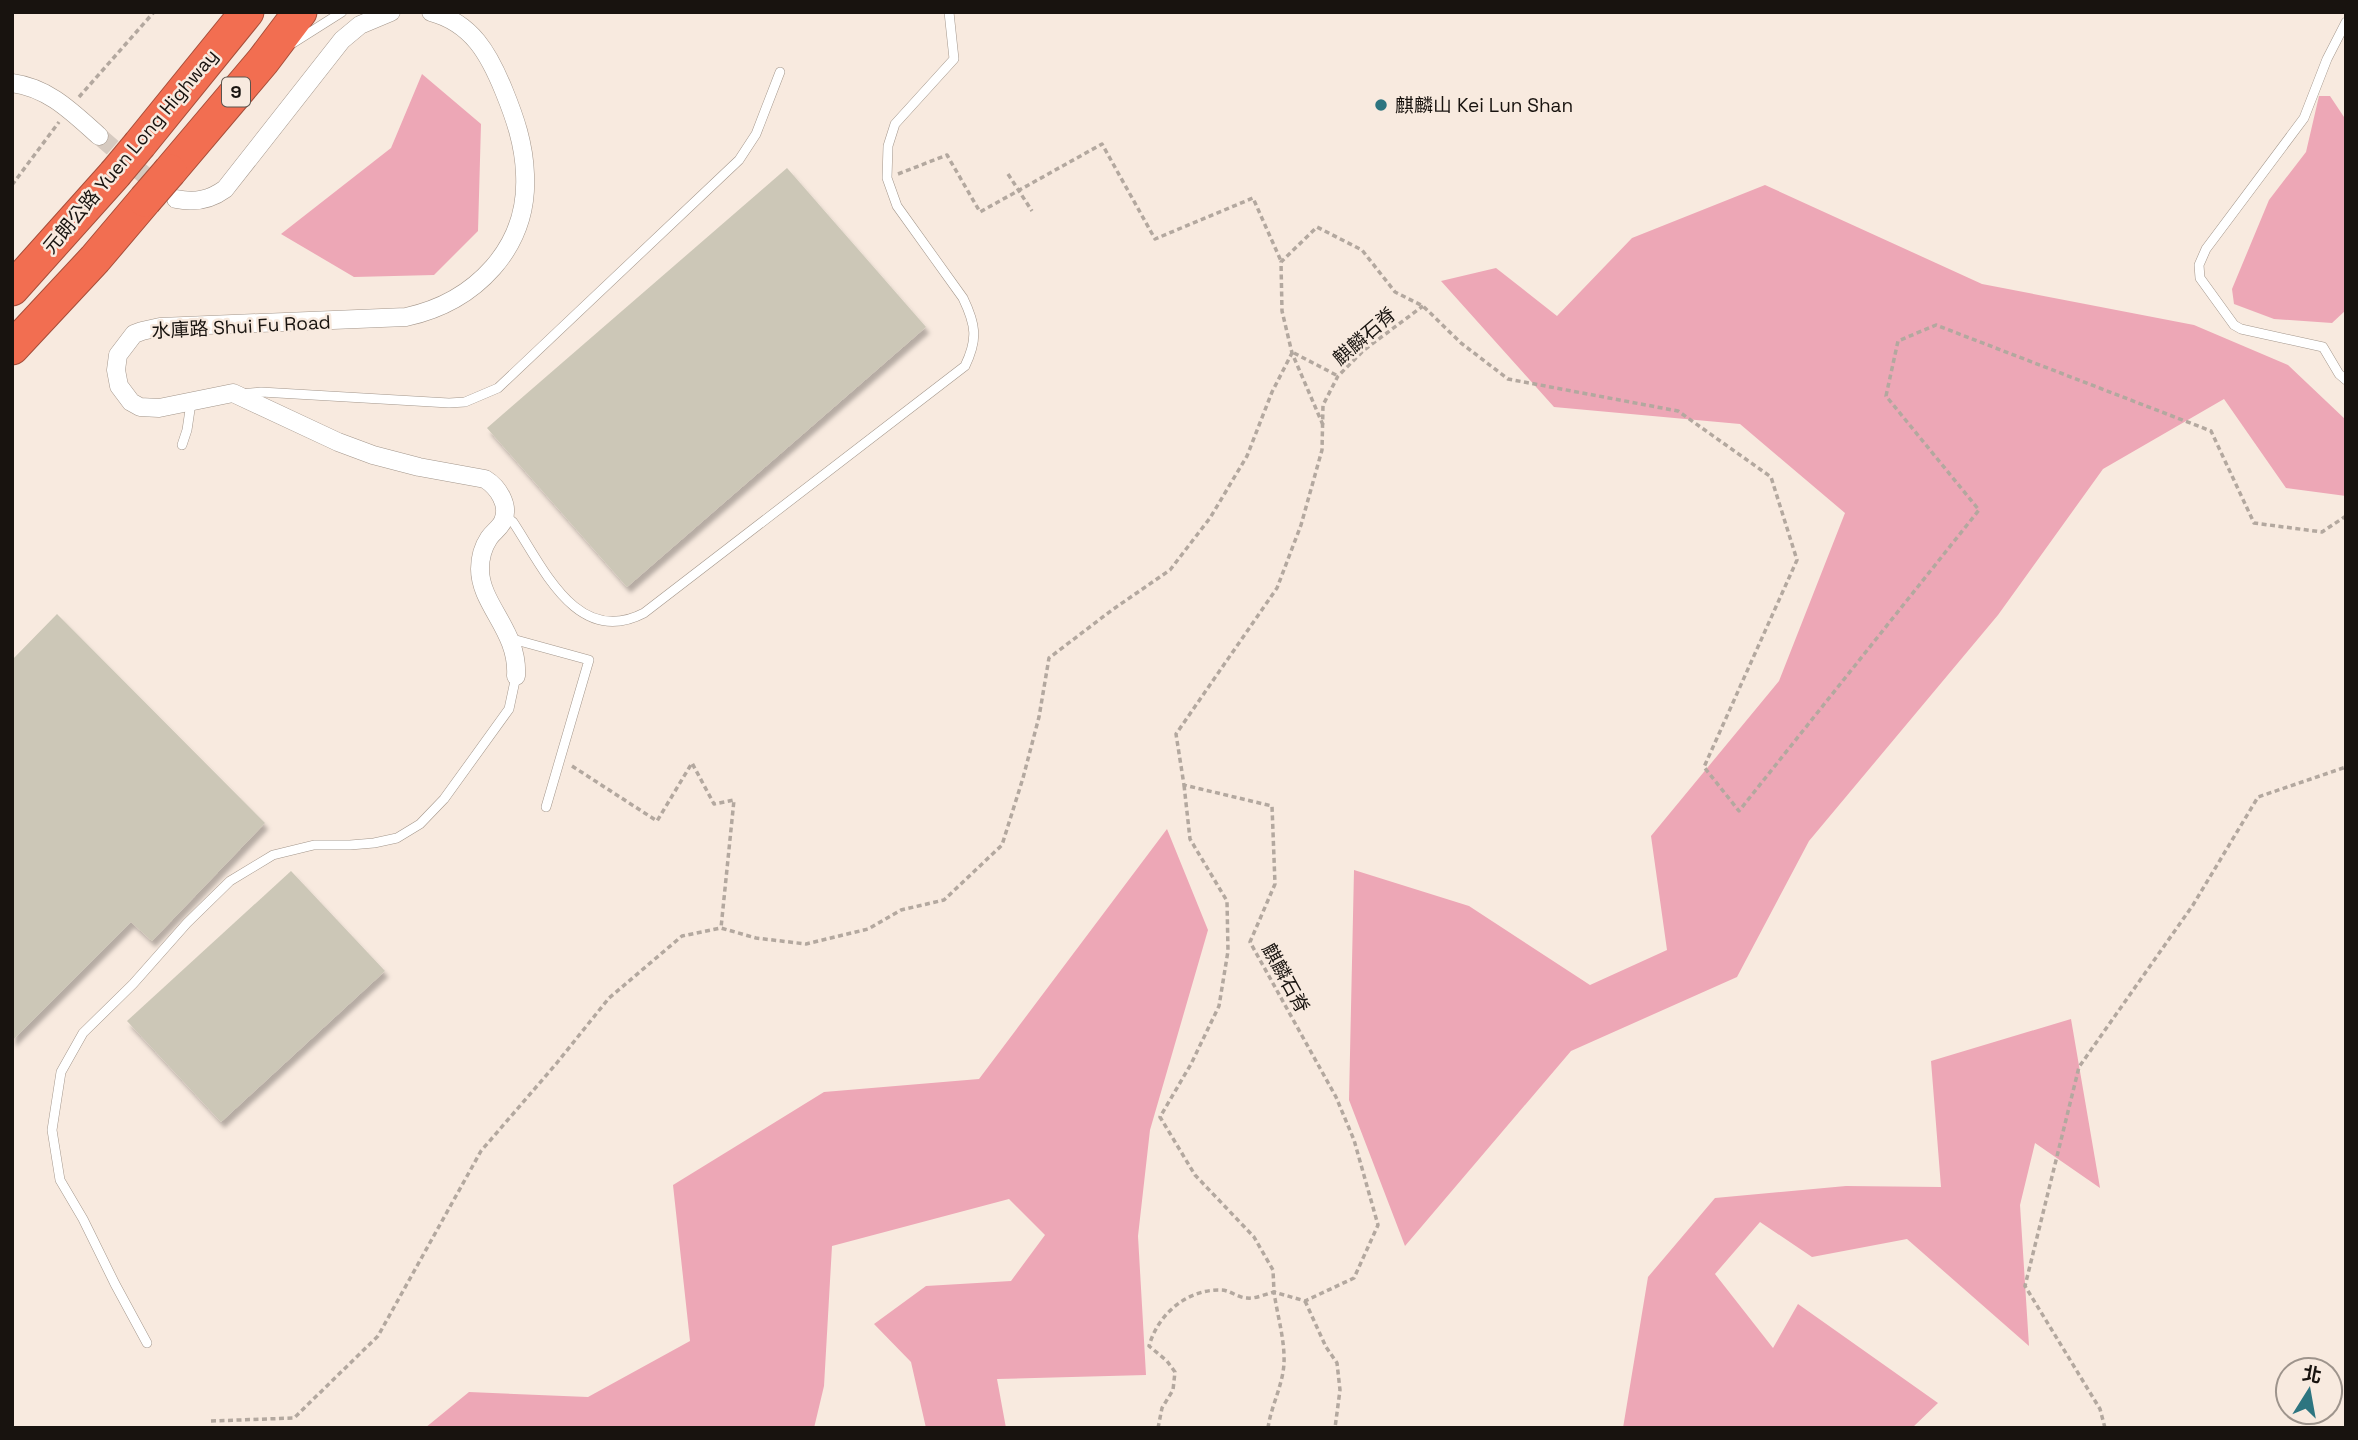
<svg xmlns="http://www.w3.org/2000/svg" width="2358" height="1440" viewBox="0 0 2358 1440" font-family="'Space Grotesk','Noto Sans TC',sans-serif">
<defs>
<filter id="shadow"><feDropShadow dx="3.5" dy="6" stdDeviation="2" flood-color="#0004"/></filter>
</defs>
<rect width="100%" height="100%" fill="#f8eadf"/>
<g fill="#eda7b6">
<path d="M422 74 481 124 478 231 434 275 354 277 281 234 391 148Z"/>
<path d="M2319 96H2330L2346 120V310L2332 323 2274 319 2234 304 2232 289 2269 200 2306 152Z"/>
<path d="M1765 185 1982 284 2194 325 2288 365 2346 420V496L2286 488 2224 399 2103 469 1998 615 1809 841 1737 977 1571 1051 1405 1246 1349 1100 1354 870 1469 906 1590 985 1667 950 1651 836 1779 681 1845 513 1740 424 1554 407 1441 281 1496 268 1557 316 1632 238Z"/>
<path d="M1167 829 1208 930 1150 1130 1138 1236 1146 1375 997 1379 1006 1428H926L911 1362 874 1324 926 1286 1011 1281 1045 1235 1009 1199 832 1246 824 1386 814 1428H425L469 1392 588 1397 690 1341 673 1185 824 1092 979 1079Z"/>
<path d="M2071 1019 2100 1188 2035 1143 2020 1205 2029 1346 1907 1239 1812 1257 1760 1222 1715 1274 1773 1348 1798 1304 1938 1403 1912 1428H1623L1648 1277 1715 1198 1846 1186 1941 1187 1931 1061Z"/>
</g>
<g fill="#ccc7b7" filter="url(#shadow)">
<path d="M787 168 926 327 627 587 487 428Z"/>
<path d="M57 614 265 823 152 941 131 922 12 1041V660Z"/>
<path d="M291 871 385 971 221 1122 127 1021Z"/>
</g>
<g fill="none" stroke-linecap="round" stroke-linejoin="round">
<path stroke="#d6cac0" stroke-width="18" stroke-dasharray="18 9" stroke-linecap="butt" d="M99 136 163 191"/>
<defs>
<g id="service">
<path d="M2346 22 2327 59 2304 118 2206 249 2199 265 2200 278 2234 325 2241 329 2323 347 2339 374 2346 380"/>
<path d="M293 43 342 12"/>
<path d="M240 394 261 392 449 403 465 402 498 388 739 160 756 134 780 72"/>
<path d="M182 445 187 430 191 403"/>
<path d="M504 515 513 522C543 567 577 648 644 613L965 366C978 339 976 325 963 298L897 206 887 178 888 146 895 124 954 59 949 12"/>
<path d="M509 638 589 660 546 807"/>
<path d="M147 1343 115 1284 83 1219 60 1180 52 1130 61 1072 83 1033 133 984 187 923 230 881 273 855 314 845H350L374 843 397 838 420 824 444 799 509 709 516 676"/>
</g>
<g id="minor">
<path d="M431 12C472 23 489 54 504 91 515 118 524 144 525 174 529 248 475 302 406 317L160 327 142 331 134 334 118 355 116 370 119 386 131 402 140 407 159 408 233 393 338 442 373 455 419 467 485 479C498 487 510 505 503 521 500 528 493 532 489 538 483 547 480 559 480 569 480 605 519 631 516 676"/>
<path d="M12 83C49 88 72 112 99 136"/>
<path d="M176 199C195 203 210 200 225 189L342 40 360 25 391 12"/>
</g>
<g id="motorway">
<path d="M140 144 247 12"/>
<path d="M170 171 263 61 300 12"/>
<path d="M12 289 115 174"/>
<path d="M12 348 95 259 145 200"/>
</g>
</defs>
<use href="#service" stroke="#a3968b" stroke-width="10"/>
<use href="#minor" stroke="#a3968b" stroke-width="19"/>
<use href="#motorway" stroke="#a64e3a" stroke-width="35"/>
<g stroke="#b3a89f" stroke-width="3.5" stroke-dasharray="5 3.5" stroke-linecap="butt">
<path d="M79 97 154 12"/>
<path d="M898 174 947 155 980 212 1102 144 1155 239 1253 198 1281 261"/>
<path d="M1008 174 1032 211"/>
<path d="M12 185 59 122"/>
<path d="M1294 353 1338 376"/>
<path d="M1323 425 1292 353 1282 311 1281 262 1317 227 1362 250 1395 292 1423 306 1461 343 1508 379 1678 411 1771 477 1797 560 1704 767 1739 811 1979 510 1886 396 1898 341 1936 325 2211 431 2254 523 2322 532 2346 516"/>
<path d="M572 766 657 821 692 763 714 804 734 800 721 928"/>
<path d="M1305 1301 1326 1347 1337 1363 1340 1390 1335 1428"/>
<path d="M211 1421 294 1418 378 1336 481 1151 556 1064 609 998 682 936 721 928 756 938 806 944 868 929 901 910 944 900 1002 845 1023 778 1039 717 1049 658 1112 610 1170 570 1210 518 1247 456 1272 392 1292 353"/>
<path d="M1158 1428 1162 1408 1173 1390 1175 1372 1167 1361 1149 1346C1158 1314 1187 1289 1221 1290 1230 1290 1238 1298 1247 1298 1255 1299 1266 1294 1274 1292L1273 1270 1254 1237 1195 1175 1160 1117 1191 1064 1219 1006 1228 951 1227 901 1190 839 1184 785"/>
<path d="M1268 1428C1271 1406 1283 1385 1284 1363 1285 1340 1277 1314 1274 1292L1305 1301 1354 1278 1378 1225 1354 1140 1336 1097 1250 942 1275 884 1272 806 1184 785 1176 734 1277 588 1301 525 1322 450 1323 405 1338 376 1364 350 1423 306"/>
<path d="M2105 1428 2100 1409 2025 1286 2079 1067 2193 905 2258 797 2346 767"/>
</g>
<use href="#service" stroke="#fff" stroke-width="9"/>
<use href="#minor" stroke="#fff" stroke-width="18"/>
<use href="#motorway" stroke="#f26e51" stroke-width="33"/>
<defs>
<g id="motorway-bridge">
<path d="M115 174 140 144"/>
<path d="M145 200 170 171"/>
</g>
</defs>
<use href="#motorway-bridge" stroke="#a64e3a" stroke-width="35" stroke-linecap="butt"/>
<use href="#motorway-bridge" stroke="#f26e51" stroke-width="33"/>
</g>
<circle fill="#2d7580" stroke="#f8eadf" stroke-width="2.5" cx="1381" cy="105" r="7"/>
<g text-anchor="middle" stroke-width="5" stroke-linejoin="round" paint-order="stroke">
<rect fill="#f8eadf" stroke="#5b544d" stroke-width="2" x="222" y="77.5" width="28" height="29" rx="5"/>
<g font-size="18" font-weight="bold" fill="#18130f">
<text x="236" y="98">9</text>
</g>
<g font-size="19" fill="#18130f" stroke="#f8eadf" text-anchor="start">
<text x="1395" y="112">麒麟山 Kei Lun Shan</text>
</g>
<g font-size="19" fill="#18130f" stroke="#f8eadf">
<text transform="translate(130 151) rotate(-50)" y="7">元朗公路 Yuen Long Highway</text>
<text transform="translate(241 326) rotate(-3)" y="7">水庫路 Shui Fu Road</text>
<text transform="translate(1364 336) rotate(-41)" y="7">麒麟石脊</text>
<text transform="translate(1286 978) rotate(61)" y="7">麒麟石脊</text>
</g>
</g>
<rect width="2358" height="1440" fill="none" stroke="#18130f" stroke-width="28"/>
<g transform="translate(2309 1391) rotate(11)"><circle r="33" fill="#f8eadf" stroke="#9e948c" stroke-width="2"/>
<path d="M0-5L12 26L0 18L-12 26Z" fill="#2d7580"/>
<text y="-10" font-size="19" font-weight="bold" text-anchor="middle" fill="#18130f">北</text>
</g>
</svg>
